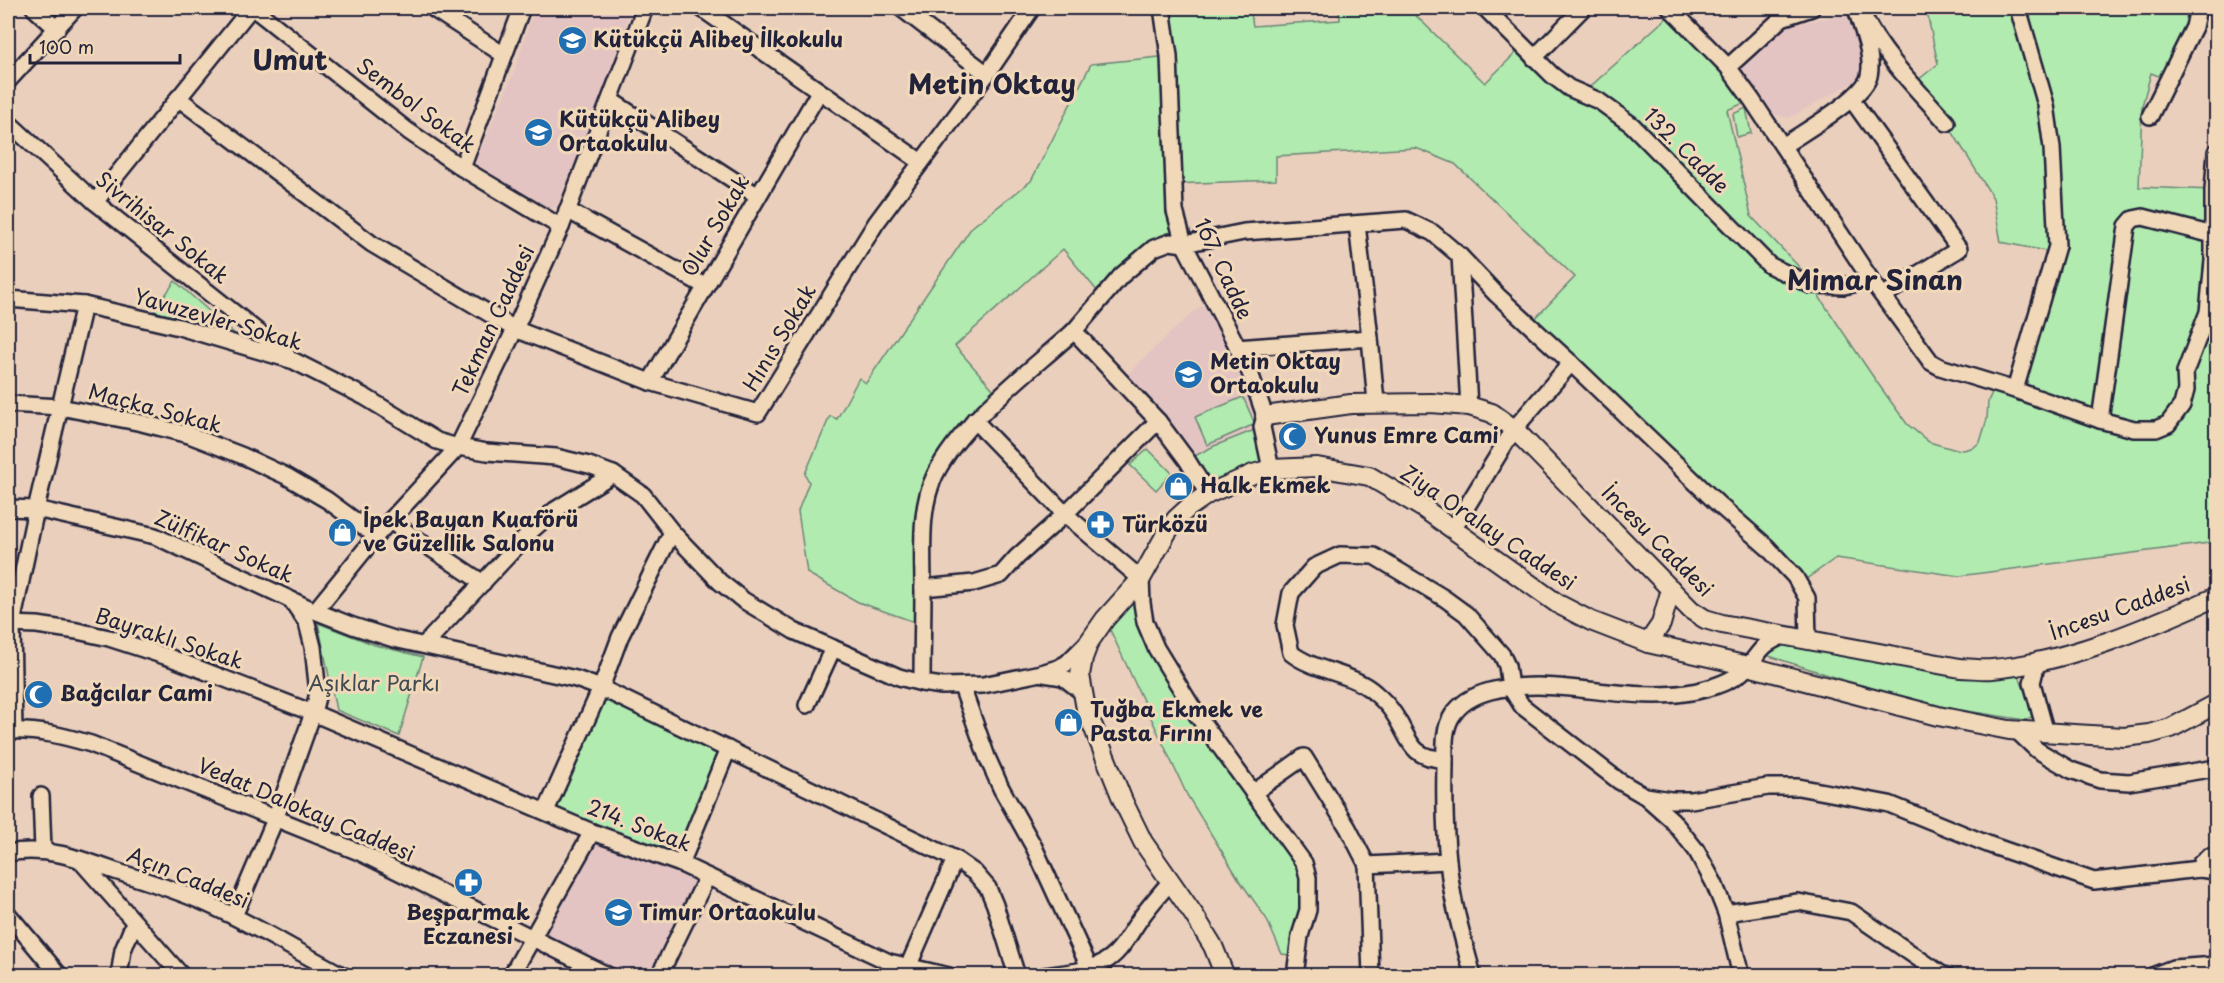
<svg xmlns="http://www.w3.org/2000/svg" width="2224" height="983" viewBox="0 0 2224 983" font-family="'Playpen Sans',sans-serif">
<rect width="100%" height="100%" fill="#eacfbd"/>
<filter id="ink" filterUnits="userSpaceOnUse"><feTurbulence type="fractalNoise" baseFrequency=".0167" numOctaves="2"/><feDisplacementMap in="SourceGraphic" scale="12" xChannelSelector="R" yChannelSelector="G"/><feConvolveMatrix kernelMatrix="1 2 1 2 8 2 1 2 1" color-interpolation-filters="sRGB"/></filter>
<g filter="url(#ink)">
<g fill="#e3c4c2">
<path d="M534 8H631L601 100 557 207 550 209 534 203 474 164 514 72Z"/>
<path d="M1848 13 1851 14 1863 69 1859 79 1789 118 1769 113 1737 68 1782 27Z"/>
<path d="M1213 300 1237 348 1262 427 1214 446 1187 460 1120 381 1195 310Z"/>
<path d="M592 832 707 877 659 975H609L532 938Z"/>
</g>
<g fill="#b1ebaf" stroke="#6a8675" stroke-width="1.5">
<path d="M1162 8H1250L1253 26 1340 20 1339 8H1408L1485 83 1523 46 1582 94 1674 11 1752 100 1727 110 1751 216 1817 286 1820 298 1876 381 1907 424 1929 442 1953 449 1964 450 1974 447 1980 442 1987 419 1988 401 1996 385 2015 390 2055 253 2001 242 1993 198 1947 123 1913 84 1938 64 1926 8H2195L2174 82 2151 73 2142 106 2139 187 2213 190 2216 202V542L1959 576 1836 558 1799 584 1529 325 1575 277 1455 164 1416 148 1276 156V180L1173 184 1184 244 1170 242 1102 297 1063 249 955 346 1000 397 934 477 923 625 858 602 807 573 798 511 809 482 805 474 830 416 837 419 859 378 866 383 972 227 1031 181 1091 64 1169 56Z"/>
<path d="M1746 108 1751 133 1737 137 1733 114Z"/>
<path d="M175 281 236 335 154 311Z"/>
<path d="M1243 397 1255 424 1207 445 1195 417Z"/>
<path d="M1262 427 1271 469 1208 494 1187 460 1214 446Z"/>
<path d="M1148 449 1172 473 1156 490 1130 465Z"/>
<path d="M1141 579 1156 648 1304 863 1297 956 1282 954 1266 918 1240 881 1187 795 1105 619Z"/>
<path d="M318 623 375 645 423 657 399 736 336 710Z"/>
<path d="M1792 641 1977 676H2019L2034 716 2025 720 1948 708 1847 681 1766 655V650Z"/>
<path d="M601 688 728 749 681 864 546 811Z"/>
</g>
<g fill="none" stroke-linecap="round" stroke-linejoin="round">
<defs>
<g id="minor">
<path d="M34 8 57 29"/>
<path d="M253 8 408 131 462 168 561 227"/>
<path d="M432 8 504 55"/>
<path d="M701 8 921 162"/>
<path d="M901 8 987 74"/>
<path d="M1162 8 1169 56 1175 211 1184 244 1248 367 1265 416 1262 427 1271 469"/>
<path d="M1485 8 1552 75 1569 88 1599 101 1632 125 1769 265 1810 285 1844 286 1871 280"/>
<path d="M1670 8 1728 67 1752 100 1871 280 1931 362 1940 367 2015 390 2100 420 2134 429H2156L2168 424 2182 405 2186 390 2185 372 2208 312 2213 261V190L2216 152"/>
<path d="M1864 17C1884 57 1917 89 1947 123"/>
<path d="M1534 58 1583 8"/>
<path d="M1728 67 1782 18 1812 8"/>
<path d="M8 81 75 8"/>
<path d="M178 98 372 244 515 329 650 382 758 413 876 223 987 74 1032 8"/>
<path d="M610 100 758 196"/>
<path d="M1852 100 1959 249 1884 295"/>
<path d="M2150 116 2194 27 2198 8"/>
<path d="M8 122 95 202 287 355"/>
<path d="M1783 146C1803 132 1864 98 1869 76 1874 54 1861 28 1856 8"/>
<path d="M462 168 522 8"/>
<path d="M95 202 251 8"/>
<path d="M567 210 705 286"/>
<path d="M1357 224 1370 338"/>
<path d="M1460 256 1469 406"/>
<path d="M8 299 84 305 179 327 294 361 365 397 437 441 458 447 487 452 556 457 589 465 613 474 643 495 672 532 720 582 743 600 794 631 899 677 922 683 942 686 983 685 1041 673 1058 668 1067 663 1088 642"/>
<path d="M1074 331 1121 276 1154 248 1170 242 1184 244 1244 232 1406 220 1433 233 1460 256 1497 295 1571 363 1718 504 1767 547 1795 577 1807 598 1808 640"/>
<path d="M1237 348 1370 338 1376 402"/>
<path d="M650 382 819 92"/>
<path d="M2015 390 2057 246 2052 148 2046 105 2018 8"/>
<path d="M8 404 60 407 142 423 189 435 243 456 286 476 327 500 376 536"/>
<path d="M974 420 1065 514 1141 579 1142 603 1145 622 1156 648 1197 715 1304 863 1308 878V910L1300 936 1295 976"/>
<path d="M2100 420 2127 226 2133 219 2143 217 2213 235"/>
<path d="M8 508 36 509 155 536 315 611 353 626 394 639 576 679 601 688 955 859 975 873 988 888 995 905 1017 976"/>
<path d="M390 521 483 583"/>
<path d="M1453 529 1514 429 1571 363"/>
<path d="M923 588 974 583 1001 575 1017 557 1065 514 1158 421"/>
<path d="M315 611 376 536 458 447 515 329 561 227 645 8"/>
<path d="M8 624 37 625 77 631 109 638 171 658 313 713 592 832 681 864 889 962 949 976"/>
<path d="M424 645 532 530 555 510 613 474"/>
<path d="M2037 662 2032 683 2046 733"/>
<path d="M1044 674 1063 677 1083 693"/>
<path d="M922 683C922 652 923 620 923 588 923 551 919 508 935 475 962 421 1029 372 1074 331L1158 421 1187 460 1208 494"/>
<path d="M962 687 987 757 1001 788 1034 847 1089 967"/>
<path d="M807 705 833 648"/>
<path d="M8 731C36 729 64 736 91 744L359 852 609 976"/>
<path d="M14 731 12 624 36 509 84 305"/>
<path d="M2017 731 2037 750 2071 770 2100 780 2129 782 2216 768"/>
<path d="M1445 759C1409 759 1410 738 1394 714 1389 706 1382 699 1375 693 1352 672 1315 672 1291 653L1285 625 1291 593 1314 567 1340 555 1374 556 1444 598 1466 614 1502 655 1507 666 1510 687 1522 706 1619 781 1645 796 1672 820 1696 850 1714 883 1726 913 1741 976"/>
<path d="M1253 793 1304 757 1348 828 1367 865 1371 976"/>
<path d="M41 796 43 850"/>
<path d="M1646 796 1671 800H1691L1768 787H1798L1889 804 1990 845 2094 881 2199 869 2216 871"/>
<path d="M546 811 601 688 620 637 672 532"/>
<path d="M8 853C46 846 78 858 115 871 144 880 173 889 201 901 250 922 296 951 344 976"/>
<path d="M79 859 182 976"/>
<path d="M681 864 728 749"/>
<path d="M1367 865 1448 861"/>
<path d="M2199 869 2201 863 2208 857H2216"/>
<path d="M1726 913 1798 902 1851 912 1941 974 1947 976"/>
<path d="M8 914 60 976"/>
<path d="M234 916 276 817 313 713 318 693 313 647 307 623 292 601"/>
<path d="M908 967 955 859"/>
<path d="M119 976 123 950 134 923"/>
<path d="M511 976 592 832"/>
<path d="M659 976 707 877"/>
<path d="M1044 976C1064 973 1086 972 1104 962 1121 953 1129 934 1140 919 1149 906 1160 894 1170 882"/>
<path d="M1473 976C1466 949 1458 923 1453 896 1445 853 1444 808 1445 765 1445 749 1443 730 1452 716 1469 689 1509 686 1538 686 1590 687 1645 702 1697 691 1715 687 1737 680 1749 665 1763 648 1761 646 1782 636"/>
<path d="M2152 976 2173 968 2216 965"/>
</g>
<g id="major">
<path d="M1265 416 1351 404 1431 403 1469 406 1492 413 1514 429 1691 610 1705 619 1722 624 1960 668C1971 668 1982 670 1992 669 2066 663 2149 627 2216 597"/>
<path d="M1648 643 1661 624 1671 589"/>
<path d="M1225 976 1213 946 1194 915 1143 842 1123 801 1086 709 1080 675 1083 658 1089 642 1105 619 1141 579 1166 534 1176 519 1189 507 1208 494 1253 474 1271 469 1317 467 1369 476 1423 508 1558 604 1591 621 1648 643 1748 666 1938 716 2009 730 2124 737 2149 734 2171 728 2216 704"/>
</g>
</defs>
<use href="#minor" stroke="#22223b" stroke-width="20"/>
<use href="#major" stroke="#22223b" stroke-width="22"/>
<use href="#minor" stroke="#f0d8b8" stroke-width="15"/>
<use href="#major" stroke="#f0d8b8" stroke-width="18"/>
</g>
</g>
<defs>
<symbol id="school-disc" viewBox="-11 -11 22 22"><circle r="9.5" fill="#1f6fb2" stroke="#f0d8b8"/><path d="M0-5L7-2L0 1L-7-2ZM-4 1L0 2.5L4 1V4Q0 6-4 4Z" fill="#fff"/></symbol>
<symbol id="mosque-disc" viewBox="-11 -11 22 22"><circle r="9.5" fill="#1f6fb2" stroke="#f0d8b8"/><path d="M3.5-4.9A6 6 0 1 0 3.5 4.9A5 5 0 1 1 3.5-4.9Z" fill="#fff"/></symbol>
<symbol id="shop-disc" viewBox="-11 -11 22 22"><circle r="9.5" fill="#1f6fb2" stroke="#f0d8b8"/><path d="M-5-2.5h2.3a2.7 3.5 0 0 1 5.4 0H5L5.5 6h-11ZM-1.5-2.5h3a1.5 2.3 0 0 0-3 0Z" fill="#fff"/></symbol>
<symbol id="pharmacy-disc" viewBox="-11 -11 22 22"><circle r="9.5" fill="#1f6fb2" stroke="#f0d8b8"/><path d="M-2-6h4v4h4v4h-4v4h-4v-4h-4v-4h4Z" fill="#fff"/></symbol>
</defs>
<g fill-rule="evenodd">
<use href="#school-disc" x="556" y="24" width="33" height="33"/>
<use href="#school-disc" x="522" y="116" width="33" height="33"/>
<use href="#school-disc" x="1172" y="358" width="33" height="33"/>
<use href="#mosque-disc" x="1276" y="420" width="33" height="33"/>
<use href="#shop-disc" x="1162" y="470" width="33" height="33"/>
<use href="#pharmacy-disc" x="1084" y="508" width="33" height="33"/>
<use href="#shop-disc" x="326" y="516" width="33" height="33"/>
<use href="#mosque-disc" x="22" y="678" width="33" height="33"/>
<use href="#shop-disc" x="1052" y="706" width="33" height="33"/>
<use href="#pharmacy-disc" x="452" y="866" width="33" height="33"/>
<use href="#school-disc" x="602" y="896" width="33" height="33"/>
</g>
<g text-anchor="middle" stroke-width="6" stroke-linejoin="round" paint-order="stroke">
<g font-size="21" font-weight="bold" fill="#22223b" stroke="#f0d8b8" text-anchor="start">
<text x="593" y="47">Kütükçü Alibey İlkokulu</text>
<text x="559" y="127">Kütükçü Alibey<tspan x="559" dy="24">Ortaokulu</tspan></text>
<text x="1210" y="369">Metin Oktay<tspan x="1210" dy="24">Ortaokulu</tspan></text>
<text x="1314" y="443">Yunus Emre Cami</text>
<text x="1200" y="493">Halk Ekmek</text>
<text x="363" y="527">İpek Bayan Kuaförü<tspan x="363" dy="24">ve Güzellik Salonu</tspan></text>
<text x="1122" y="532">Türközü</text>
<text x="60" y="701">Bağcılar Cami</text>
<text x="1090" y="717">Tuğba Ekmek ve<tspan x="1090" dy="24">Pasta Fırını</tspan></text>
<text x="468" y="920" text-anchor="middle">Beşparmak<tspan x="468" dy="24">Eczanesi</tspan></text>
<text x="639" y="920">Timur Ortaokulu</text>
</g>
<g font-size="21" fill="#22223b" stroke="#f0d8b8">
<text transform="translate(416 106) rotate(37)" y="7">Sembol Sokak</text>
<text transform="translate(1686 151) rotate(45)" y="7">132. Cadde</text>
<text transform="translate(716 226) rotate(-60)" y="7">Olur Sokak</text>
<text transform="translate(162 228) rotate(39)" y="7">Sivrihisar Sokak</text>
<text transform="translate(1223 269) rotate(65)" y="7">167. Cadde</text>
<text transform="translate(218 320) rotate(16)" y="7">Yavuzevler Sokak</text>
<text transform="translate(494 321) rotate(-65)" y="7">Tekman Caddesi</text>
<text transform="translate(780 338) rotate(-59)" y="7">Hınıs Sokak</text>
<text transform="translate(155 409) rotate(15)" y="7">Maçka Sokak</text>
<text transform="translate(1488 528) rotate(34)" y="7">Ziya Oralay Caddesi</text>
<text transform="translate(1657 541) rotate(45)" y="7">İncesu Caddesi</text>
<text transform="translate(224 547) rotate(24)" y="7">Zülfikar Sokak</text>
<text transform="translate(2120 609) rotate(-20)" y="7">İncesu Caddesi</text>
<text transform="translate(169 639) rotate(18)" y="7">Bayraklı Sokak</text>
<text transform="translate(306 810) rotate(23)" y="7">Vedat Dalokay Caddesi</text>
<text transform="translate(639 826) rotate(21)" y="7">214. Sokak</text>
<text transform="translate(188 878) rotate(22)" y="7">Açın Caddesi</text>
</g>
<g font-size="21" fill="#3f4a52" stroke="#f0d8b8">
<text x="374" y="691">Aşıklar Parkı</text>
</g>
<g font-size="27" font-weight="bold" fill="#22223b" stroke="#f0d8b8">
<text x="290" y="70">Umut</text>
<text x="992" y="94">Metin Oktay</text>
<text x="1875" y="290">Mimar Sinan</text>
</g>
</g>
<rect width="2224" height="983" fill="none" stroke="#f0d8b8" stroke-width="30"/>
<rect x="15" y="15" width="2194" height="953" fill="none" stroke="#22223b" stroke-width="2" filter="url(#ink)"/>
<path d="M30 54v9h150v-9" fill="none" stroke="#22223b" stroke-width="3"/>
<text x="39" y="54" font-size="18" fill="#22223b" stroke="#f0d8b8" stroke-width="4.5" paint-order="stroke">100 m</text>
</svg>
